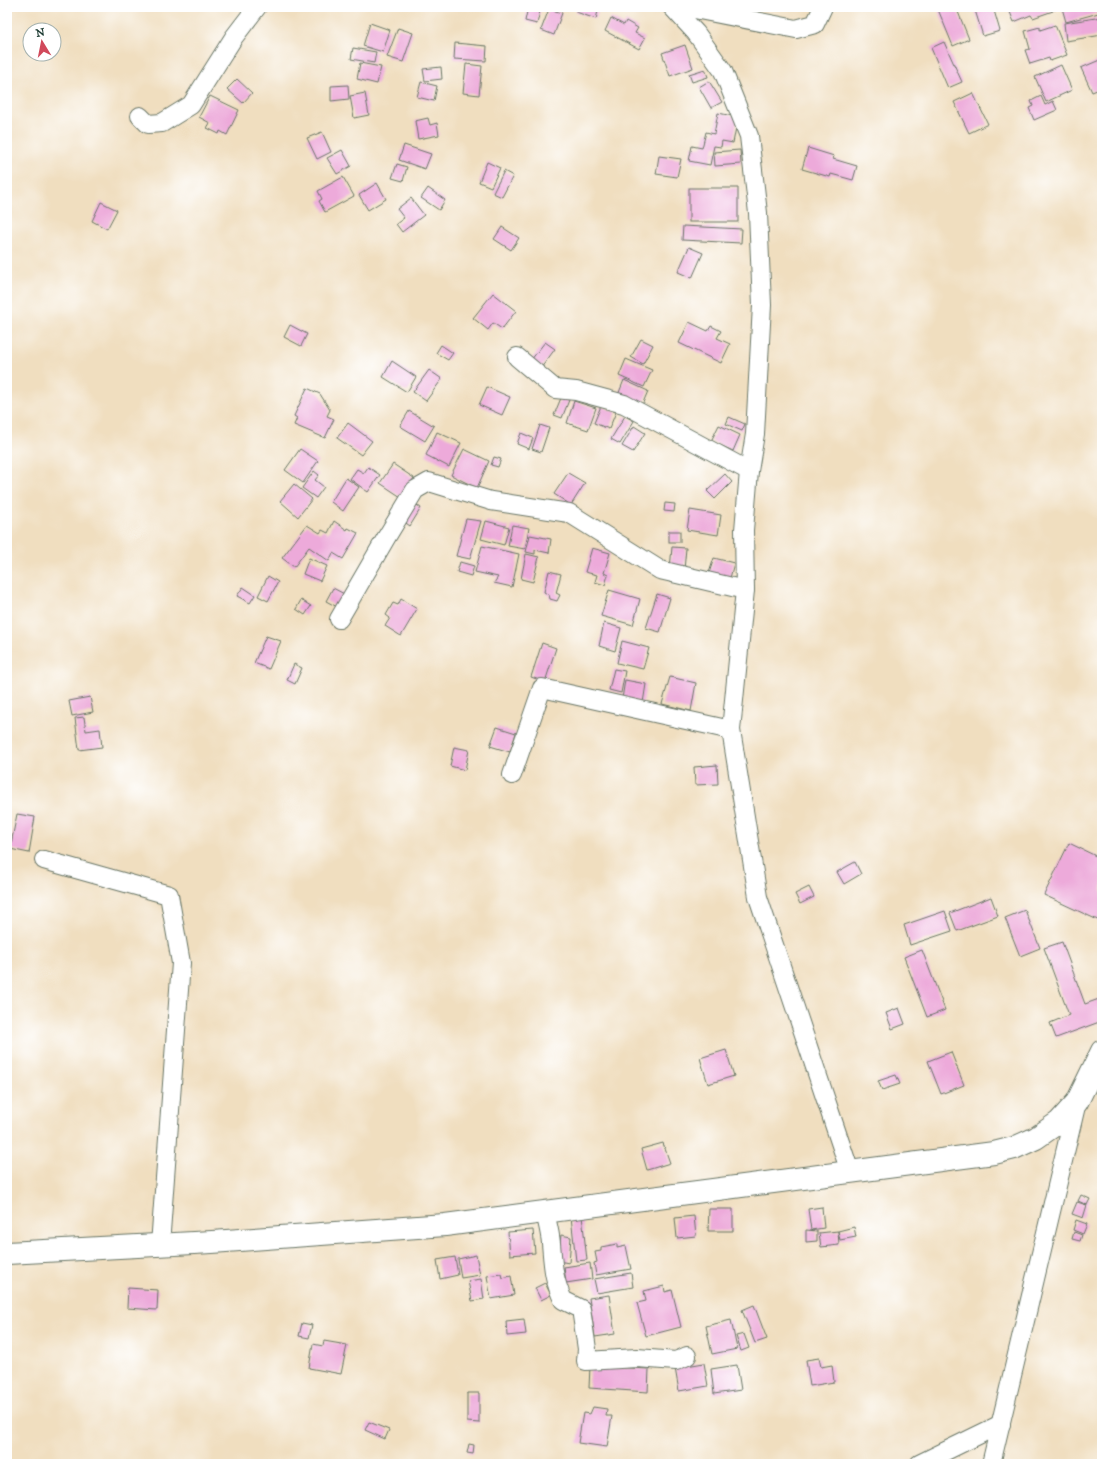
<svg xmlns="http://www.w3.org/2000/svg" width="1109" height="1471" viewBox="0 0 1109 1471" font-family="'IM FELL DW Pica',serif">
<rect width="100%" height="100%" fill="#fff"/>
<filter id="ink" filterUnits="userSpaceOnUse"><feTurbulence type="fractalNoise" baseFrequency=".025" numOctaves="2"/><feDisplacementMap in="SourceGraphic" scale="8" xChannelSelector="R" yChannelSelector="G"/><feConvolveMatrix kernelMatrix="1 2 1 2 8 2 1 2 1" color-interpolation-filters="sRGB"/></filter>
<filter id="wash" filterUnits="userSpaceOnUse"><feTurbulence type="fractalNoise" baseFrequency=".012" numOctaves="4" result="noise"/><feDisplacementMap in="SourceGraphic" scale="16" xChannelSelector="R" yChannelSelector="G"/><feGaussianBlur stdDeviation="0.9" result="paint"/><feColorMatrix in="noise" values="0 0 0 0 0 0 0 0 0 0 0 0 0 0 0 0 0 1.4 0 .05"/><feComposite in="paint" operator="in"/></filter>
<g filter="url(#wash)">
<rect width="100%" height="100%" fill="#f0debf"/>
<g id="blocks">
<g fill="#edaada">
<path d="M528 7H541L537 24 525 21Z"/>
<path d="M577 7H599L596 19 576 12Z"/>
<path d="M937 7H956L969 39 953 46Z"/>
<path d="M974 7H993L1000 31 983 36Z"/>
<path d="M1008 7H1051L1053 11 1033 18 1031 15 1014 22Z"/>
<path d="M1053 7H1102V12L1066 22 1062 8 1054 10Z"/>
<path d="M549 9 562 13 554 35 541 30Z"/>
<path d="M1102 17V35L1066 41 1064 23Z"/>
<path d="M611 18 624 25 626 21 638 28 635 33 645 38 639 49 605 31Z"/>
<path d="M370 23 390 30 383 52 363 46Z"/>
<path d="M1055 25 1067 55 1050 61 1049 58 1030 64 1025 50 1030 49 1025 31 1040 27V30Z"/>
<path d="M398 28 413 33 403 62 387 57Z"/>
<path d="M944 42 962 82 948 88 931 48Z"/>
<path d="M455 43 487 46 486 61 454 59Z"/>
<path d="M685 45 693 68 670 76 662 53Z"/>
<path d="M353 48 376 52 374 63 351 59Z"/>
<path d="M1102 59V88L1092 92 1081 68Z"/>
<path d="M360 63 381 67 377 84 357 79Z"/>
<path d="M466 64 482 66 479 95 463 93Z"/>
<path d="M1061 65 1072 90 1046 102 1035 77Z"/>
<path d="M441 67 442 79 425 81 423 69Z"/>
<path d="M705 69 708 77 692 82 689 74Z"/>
<path d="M237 79 252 93 243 103 227 89Z"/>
<path d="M709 81 722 102 711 108 699 87Z"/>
<path d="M421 82 437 86 434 101 417 97Z"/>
<path d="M348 85 349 99 331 101V86Z"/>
<path d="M365 93 369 115 354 118 350 96Z"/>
<path d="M973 93 988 124 969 133 954 102Z"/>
<path d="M210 96 239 110 227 135 220 131 219 134 207 128 210 123 199 117Z"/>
<path d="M1041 96 1045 105 1053 101 1057 110 1034 120 1029 108 1033 106 1031 101Z"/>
<path d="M718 113 738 117 733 143 722 141 721 147 714 146 710 165 689 161 692 146 702 148 706 132 714 134Z"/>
<path d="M428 118 430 125 437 123 439 135 418 139 415 121Z"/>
<path d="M322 132 331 152 317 159 307 138Z"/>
<path d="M404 145 431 154 425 169 399 160Z"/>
<path d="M808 148 834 156 833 159 857 166 853 180 831 174 830 177 802 169Z"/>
<path d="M342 150 351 166 337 174 327 158Z"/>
<path d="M740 150 741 164 715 166 714 152Z"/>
<path d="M659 156 681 159 677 177 656 174Z"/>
<path d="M487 162 500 168 491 187 479 182Z"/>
<path d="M397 164 407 167 403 181 392 178Z"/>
<path d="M504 171 513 176 502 197 493 193Z"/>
<path d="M343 177 354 196 325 212 319 201 322 199 318 191Z"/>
<path d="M377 183 386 199 368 210 359 195Z"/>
<path d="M428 188 445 200 439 210 421 198Z"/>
<rect x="689" y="188" width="49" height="34"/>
<path d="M411 198 424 215 402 232 396 224 404 218 397 209Z"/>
<path d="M101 202 117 210 107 229 92 221Z"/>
<path d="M683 226 742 229 741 243 682 240Z"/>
<path d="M502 227 519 238 511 250 494 239Z"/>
<path d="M689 247 703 253 692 278 678 272Z"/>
<path d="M493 293 516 311 502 329 493 323 488 330 473 318Z"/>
<path d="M689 322 708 331 711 326 721 331 717 338 730 344 721 363 679 343Z"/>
<path d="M290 325 307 334 301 346 284 337Z"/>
<path d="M641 339 653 345 643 364 631 357Z"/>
<path d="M545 342 555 349 541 368 531 360Z"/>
<path d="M441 345 453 353 448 360 436 353Z"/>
<path d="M626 359 652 370 644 387 619 376Z"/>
<path d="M392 361 416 377 407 392 383 377Z"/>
<path d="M429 370 442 379 426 401 413 392Z"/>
<path d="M624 380 648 391 642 405 618 395Z"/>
<path d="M487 387 510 397 502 415 479 405Z"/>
<path d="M307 388 320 394 330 410 327 416 334 419 325 438 294 425 297 418 294 416Z"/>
<path d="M561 398 569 400 562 418 554 415Z"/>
<path d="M574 401 596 408 588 430 567 423Z"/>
<path d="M601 406 616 412 609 429 594 423Z"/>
<path d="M409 411 434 426 425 441 400 426Z"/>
<path d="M625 416 634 421 620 444 611 439Z"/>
<path d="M729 417 745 424 742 431 726 424Z"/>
<path d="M348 423 372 441 361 455 337 438Z"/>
<path d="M540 425 549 428 541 452 532 449Z"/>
<path d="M719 425 740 435 733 451 711 441Z"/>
<path d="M634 426 645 433 633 452 622 446Z"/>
<path d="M437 432 461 443 449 467 426 455Z"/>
<path d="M521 433 533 438 529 449 517 444Z"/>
<path d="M300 449 318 461 303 483 285 470Z"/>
<path d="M464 449 489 461 477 488 451 475Z"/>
<path d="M494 457 501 459 498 467 491 465Z"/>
<path d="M393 464 414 478 401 497 380 483Z"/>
<path d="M368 467 380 475 368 492 350 479 357 469 364 473Z"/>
<path d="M314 471 319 475 315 480 324 487 316 498 302 488Z"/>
<path d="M568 473 585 483 571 505 554 494Z"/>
<path d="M725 474 732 482 715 499 707 491Z"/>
<path d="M346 478 359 487 343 511 331 502Z"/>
<path d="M294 484 312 499 298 517 280 501Z"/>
<path d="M414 503 421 508 410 526 403 521Z"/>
<path d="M665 503 675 504 674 512 664 511Z"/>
<path d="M690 510 721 515 718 535 687 530Z"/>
<path d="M466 519 481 521 470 559 456 556Z"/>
<path d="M334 521 347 530 348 528 358 533 343 559 333 553 329 561 309 547 294 567 282 558 307 525 320 533 322 530 328 533Z"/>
<path d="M486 521 509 527 504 545 481 539Z"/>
<path d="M512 525 529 528 525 549 508 546Z"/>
<rect x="669" y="531" width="11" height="11"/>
<path d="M530 535 551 539 549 553 535 550V554L526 552Z"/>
<path d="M482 546 519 554 512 587 494 583 498 577 475 572Z"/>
<path d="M672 547 686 548 684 570 670 569Z"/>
<path d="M592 548 610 553 604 573 608 575 605 585 595 582 597 575 585 572Z"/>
<path d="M526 554 539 557 533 582 521 579Z"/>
<path d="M309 558 327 566 320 581 303 574Z"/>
<path d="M714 558 734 563 729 582 708 576Z"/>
<path d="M460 562 474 566 471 576 457 572Z"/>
<path d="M549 571 561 574 556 593 560 595 557 601 550 599 549 595 544 592Z"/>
<path d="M268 576 278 582 268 601 258 596Z"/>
<path d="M243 587 255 595 250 603 237 596Z"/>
<path d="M333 588 348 596 341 609 326 601Z"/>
<path d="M609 590 640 599 633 625 601 616Z"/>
<path d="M657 594 670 598 660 632 646 628Z"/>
<path d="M401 599 417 609 401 636 385 626 390 618 386 615 393 603 398 605Z"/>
<path d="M301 600 311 606 305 615 296 609Z"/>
<path d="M604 623 621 628 615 651 599 646Z"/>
<path d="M266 636 281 641 269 669 254 663Z"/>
<path d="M622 641 649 648 643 669 617 663Z"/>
<path d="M542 643 556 648 545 682 531 677Z"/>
<path d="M294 664 302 668 295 684 287 680Z"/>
<path d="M614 669 625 671 621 693 609 690Z"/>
<path d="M670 677 696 683 691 711 662 704Z"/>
<path d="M625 680 646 684 643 703 622 699Z"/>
<path d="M90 697 93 712 72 716 69 701Z"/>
<path d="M84 717 86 731 100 729 102 747 79 750 75 718Z"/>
<path d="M497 727 516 733 510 752 490 746Z"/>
<path d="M454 747 469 750 465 770 450 766Z"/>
<path d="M717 765 718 784 695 785 694 767Z"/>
<path d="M17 814 35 817 29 853 10 849Z"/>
<path d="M1069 843 1102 859V922L1044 895Z"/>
<path d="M855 862 861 874 844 884 837 872Z"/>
<path d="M809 887 814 897 800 904 795 894Z"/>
<path d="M991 897 998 916 957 931 950 913Z"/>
<path d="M1025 910 1040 948 1020 956 1005 918Z"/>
<path d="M945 911 952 931 910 945 904 925Z"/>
<path d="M1062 942 1085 1004 1099 999 1102 1007V1021L1056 1038 1050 1023 1069 1015 1044 948Z"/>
<path d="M922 950 945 1010 927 1017 904 957Z"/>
<path d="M899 1008 905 1024 892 1029 886 1013Z"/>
<path d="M726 1050 734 1076 708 1084 700 1058Z"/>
<path d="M951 1052 964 1085 941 1094 928 1061Z"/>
<path d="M896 1075 900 1084 882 1090 878 1081Z"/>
<path d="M663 1143 670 1163 647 1170 641 1149Z"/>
<path d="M1081 1195 1090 1199 1087 1205 1078 1201Z"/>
<path d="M1077 1202 1087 1205 1083 1218 1072 1214Z"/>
<path d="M822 1207 824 1228 811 1230 808 1209Z"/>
<path d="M709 1209H733V1231H708Z"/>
<path d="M582 1216 587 1260 576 1261 571 1217Z"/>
<path d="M694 1216 696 1236 677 1238 675 1218Z"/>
<path d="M1076 1220 1087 1224 1083 1234 1073 1230Z"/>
<path d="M854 1227 856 1237 840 1240 838 1231Z"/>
<path d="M533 1230 535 1253 510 1255 508 1232Z"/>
<path d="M806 1230 817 1231V1241L806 1242Z"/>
<path d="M838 1231 839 1245 821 1247 819 1233Z"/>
<path d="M1074 1232 1082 1235 1080 1241 1072 1239Z"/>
<path d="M561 1235 571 1237 569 1263 558 1261Z"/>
<path d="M617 1244V1248L626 1246 631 1269 596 1275 594 1263 597 1262 595 1252 601 1251V1247Z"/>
<path d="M476 1255 480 1275 461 1278 458 1259Z"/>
<path d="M455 1257 458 1275 440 1279 437 1260Z"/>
<path d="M590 1263 592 1279 566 1283 564 1267Z"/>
<path d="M631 1273 633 1287 597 1293 594 1279Z"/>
<path d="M501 1274 502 1278 511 1276 514 1295 491 1299 487 1276Z"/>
<path d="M481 1279 484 1299 472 1301 468 1281Z"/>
<path d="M545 1283 551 1295 541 1300 535 1288Z"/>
<path d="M664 1286 665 1292 672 1290 681 1327 646 1336 637 1303 646 1301 644 1291Z"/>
<path d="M128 1288 158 1290 157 1310 127 1308Z"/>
<path d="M609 1295 615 1334 595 1337 589 1298Z"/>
<path d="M754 1305 767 1339 755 1343 742 1310Z"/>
<path d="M524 1319 526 1334 507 1336 506 1321Z"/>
<path d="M731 1320 737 1349 712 1354 706 1326Z"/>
<path d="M302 1323 312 1325 309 1338 299 1336Z"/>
<path d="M744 1334 749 1348 741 1351 736 1336Z"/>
<path d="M324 1341 347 1345 341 1374 309 1368 313 1344 323 1346Z"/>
<path d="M819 1358 821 1367 832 1365 834 1382 810 1386 806 1360Z"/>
<path d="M704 1363 708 1386 679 1391 675 1368Z"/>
<path d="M737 1365 741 1390 714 1394 711 1369Z"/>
<path d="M590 1366 649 1369 648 1392 589 1388Z"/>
<path d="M467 1393H479V1423L467 1422Z"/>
<path d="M593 1407 607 1409 606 1416H612L607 1447 578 1443 583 1413 590 1414Z"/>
<path d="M369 1422 389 1430 385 1439 365 1430Z"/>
<path d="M469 1444 474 1445 473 1454 467 1453Z"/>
</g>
</g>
</g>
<g filter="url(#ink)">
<use href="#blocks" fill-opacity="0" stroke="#687565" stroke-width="1"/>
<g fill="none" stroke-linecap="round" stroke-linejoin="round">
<defs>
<g id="minor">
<path d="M672 7 696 33 723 71 749 136 758 213 762 305 755 434 749 471 744 530 745 590 731 730 758 897 850 1172"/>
<path d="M684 7 796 29 815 24 823 7"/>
<path d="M140 116 148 124 162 123 191 105 234 37 257 7"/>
<path d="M517 357 555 389 576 391 624 404 749 471"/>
<path d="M339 619 386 538 415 490 429 482 491 501 569 513 660 570 745 590"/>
<path d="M512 775 542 688 731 730"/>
<path d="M44 860 169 895 181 963 160 1245"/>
<path d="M545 1212C547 1222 550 1232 551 1243 553 1266 553 1278 563 1300L581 1309 587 1349 586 1361 637 1358 676 1361 687 1356"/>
<path d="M919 1464 1001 1424"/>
<path d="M991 1464 1077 1102"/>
</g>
<path id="tertiary" d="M7 1253 212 1242 445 1225 994 1153 1014 1148 1036 1138 1059 1122 1077 1102 1102 1051"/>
</defs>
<use href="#minor" stroke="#687565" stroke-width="20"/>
<use href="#tertiary" stroke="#687565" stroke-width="24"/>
<use href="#minor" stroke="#fff" stroke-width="18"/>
<use href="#tertiary" stroke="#fff" stroke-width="22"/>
</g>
</g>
<rect width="1109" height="1471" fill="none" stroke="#fff" stroke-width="24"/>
<g transform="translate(42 42) rotate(350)"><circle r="19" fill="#ffffff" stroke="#a5b1ae"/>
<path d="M0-3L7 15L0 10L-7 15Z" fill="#d1495b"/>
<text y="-6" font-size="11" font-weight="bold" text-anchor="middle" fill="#1f3d34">N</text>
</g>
</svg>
